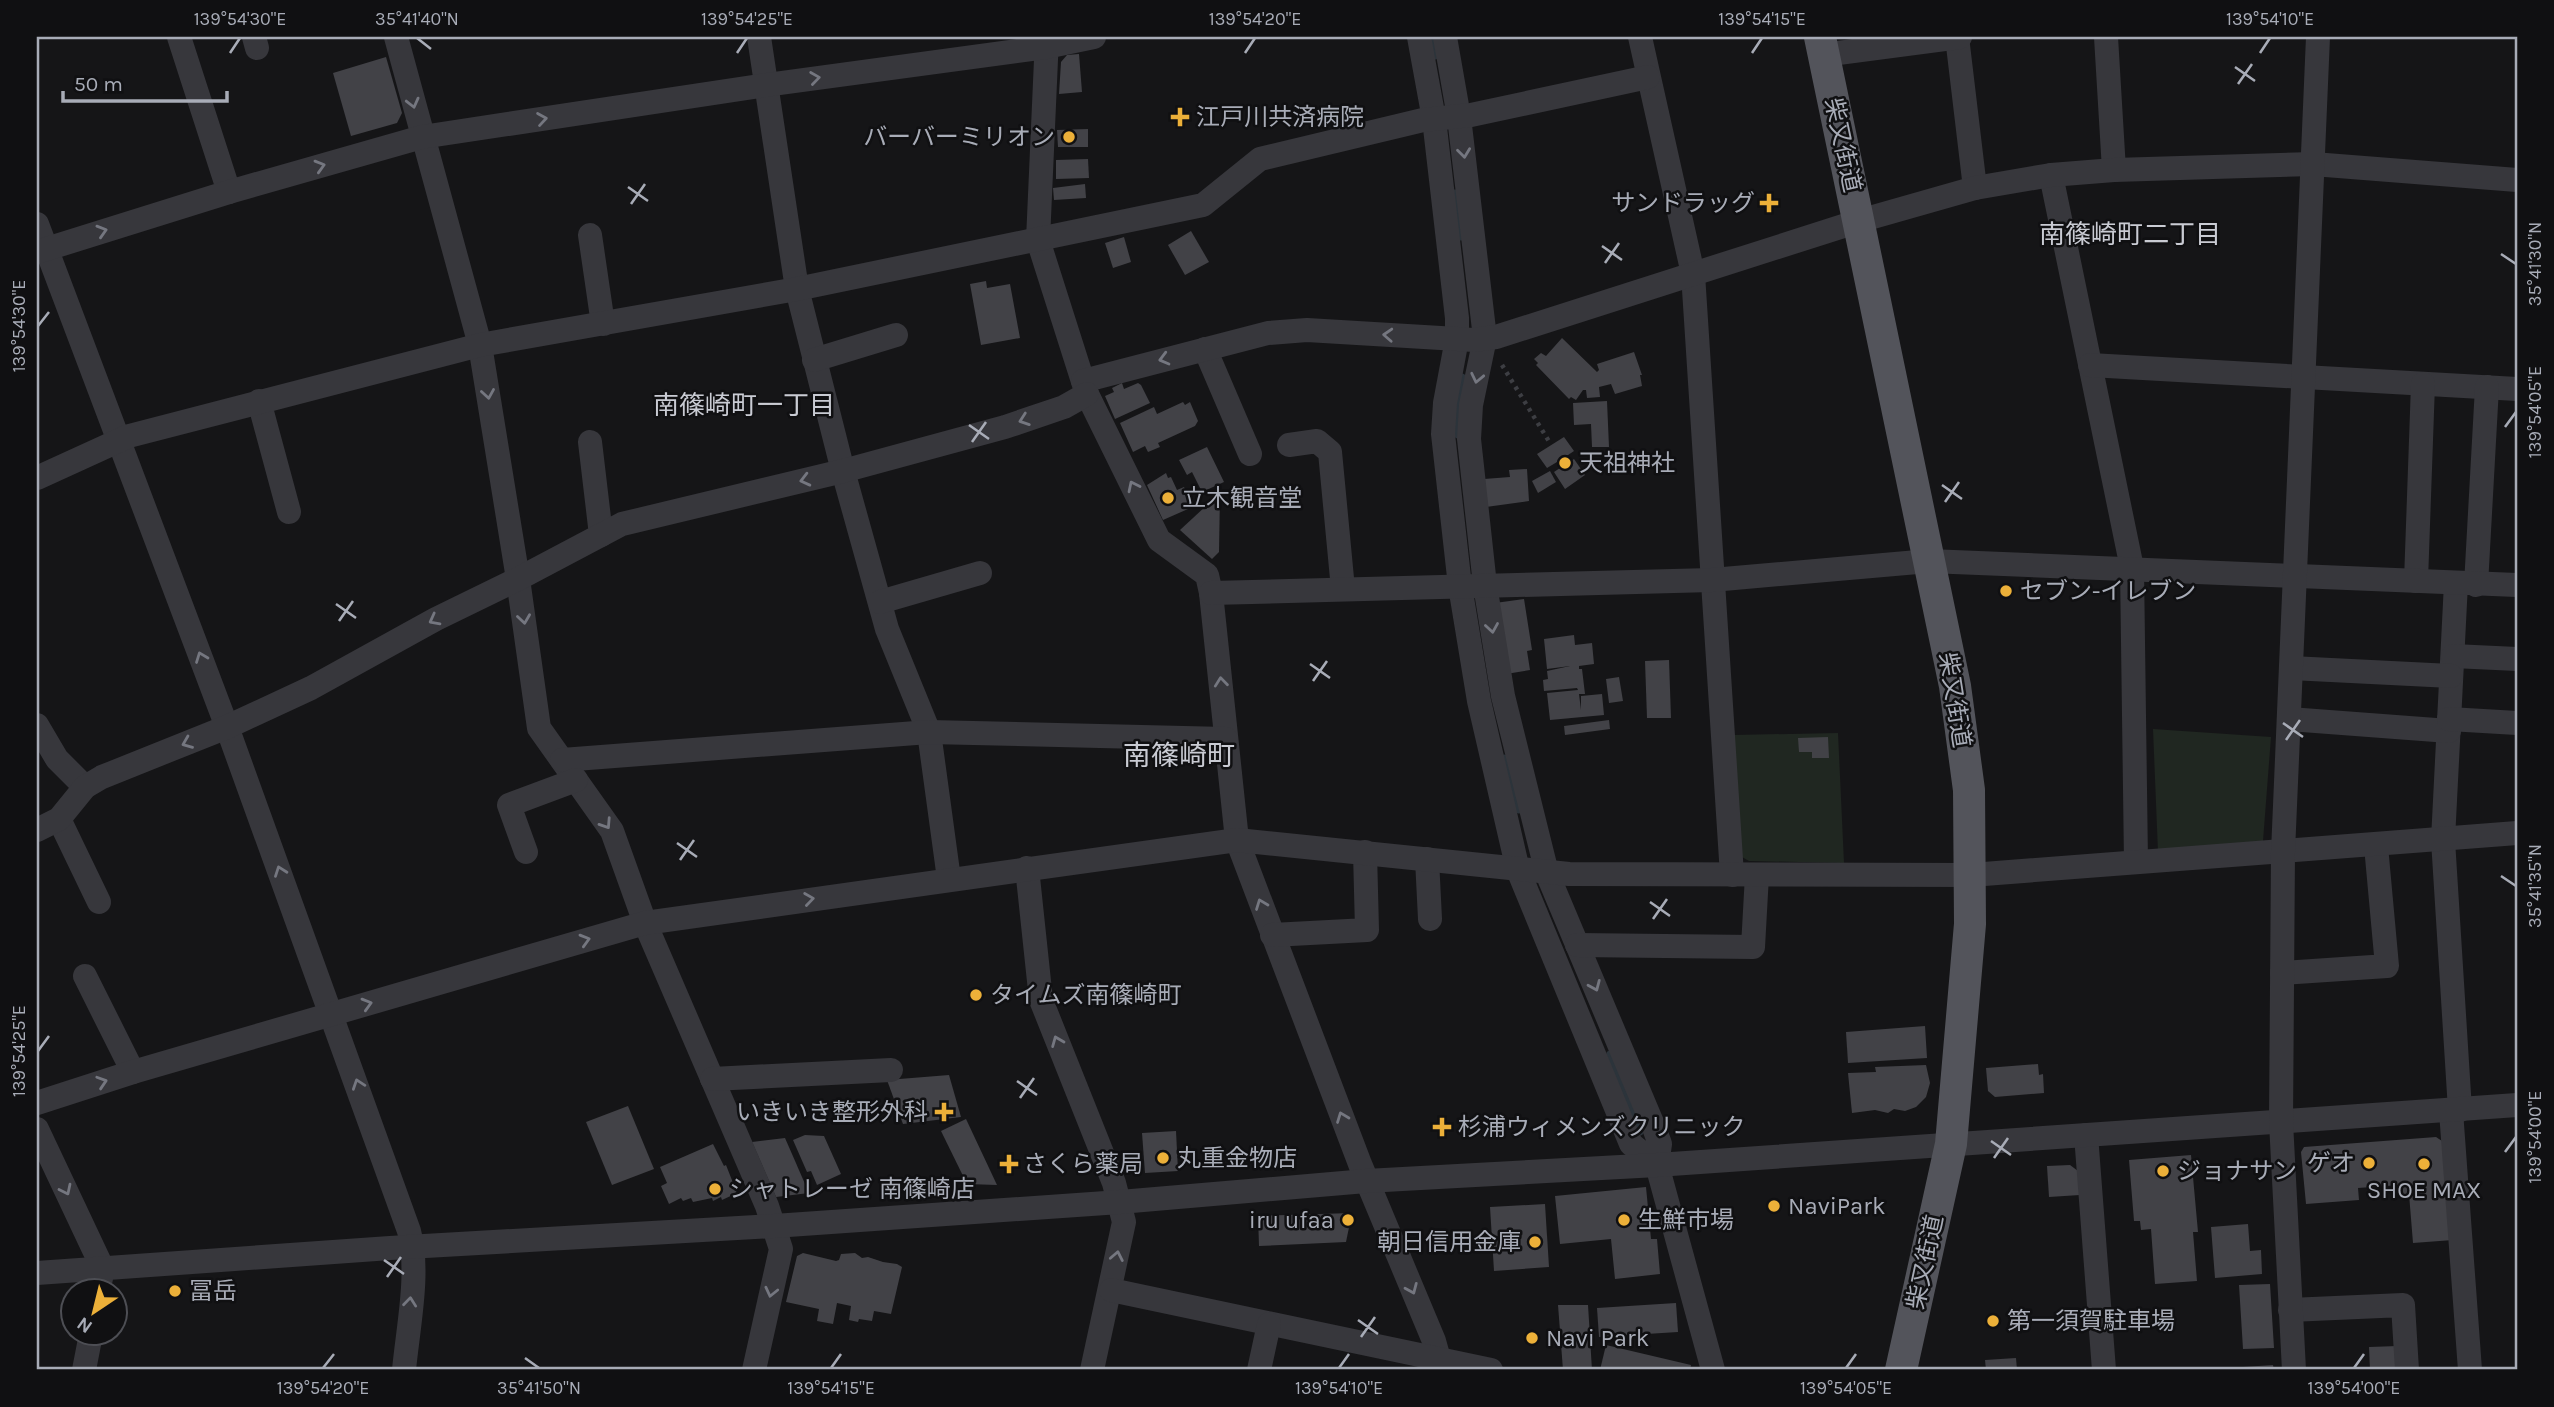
<svg xmlns="http://www.w3.org/2000/svg" width="2554" height="1407" viewBox="0 0 2554 1407" font-family="Karla,'Noto Sans JP',sans-serif">
<rect width="100%" height="100%" fill="#151517"/>
<g fill="#202721">
<path d="M2153 729 2271 737 2263 841 2158 852Z"/>
<path d="M1838 733 1844 863 1749 861 1742 857 1733 735Z"/>
</g>
<g fill="none" stroke-linecap="round" stroke-linejoin="round">
<g stroke="#2c343b" stroke-width="7">
<path d="M1432 37 1435 56"/>
<path d="M1455 193 1461 237"/>
<path d="M1458 435 1457 421 1462 377"/>
<path d="M1504 758 1519 810"/>
<path d="M1610 1054 1640 1132"/>
</g>
</g>
<g fill="#424247">
<path d="M1079 54 1082 92 1059 94 1061 62 1067 55Z"/>
<path d="M386 57 402 113 397 123 351 136 333 73Z"/>
<path d="M1088 129V147H1058L1057 130Z"/>
<path d="M1088 159 1089 178 1056 179V160Z"/>
<path d="M1085 184 1086 198 1054 200 1053 188Z"/>
<path d="M1191 231 1209 262 1185 275 1168 245Z"/>
<path d="M1124 237 1131 262 1113 268 1105 243Z"/>
<path d="M986 281 987 288 1010 284 1020 338 981 345 970 284Z"/>
<path d="M1562 338 1597 372 1599 370 1597 364 1634 352 1642 375H1640L1642 386 1615 394 1611 384 1599 387 1600 397 1587 398 1586 390H1583L1576 400 1571 397 1569 399 1536 365 1538 363 1534 359 1541 353 1546 356Z"/>
<path d="M1122 383 1124 389 1138 383 1141 385 1150 403 1115 419 1105 396 1114 392 1112 388Z"/>
<path d="M1607 401 1609 447H1592L1591 424 1574 425 1573 403Z"/>
<path d="M1183 402 1185 405 1190 402 1198 421 1195 426 1158 443 1160 447 1148 452 1145 446 1133 452 1120 423 1154 407 1157 414Z"/>
<path d="M1564 437 1574 451 1565 457 1568 463 1574 459 1585 475 1565 489 1554 472 1560 468 1557 462 1547 468 1537 454Z"/>
<path d="M1207 447 1224 482 1202 492 1192 472 1187 475 1179 460Z"/>
<path d="M1527 469 1529 501 1486 507 1484 479 1510 477 1509 470Z"/>
<path d="M1550 471 1556 482 1538 493 1532 481Z"/>
<path d="M1166 473 1168 478 1171 477 1177 490 1184 487 1191 503 1186 505 1188 509 1163 520 1147 485Z"/>
<path d="M1220 493 1219 552 1212 559 1180 530Z"/>
<path d="M1524 599 1532 650 1527 651 1530 670 1506 674 1495 603Z"/>
<path d="M1574 635 1575 645 1592 643 1594 664 1579 666V669H1582L1585 694H1579L1581 710V696L1602 694 1604 715 1550 720 1547 693 1578 690 1577 688 1544 691 1543 680 1548 679 1547 671 1570 666 1547 669 1544 639Z"/>
<path d="M1669 660 1671 718H1647L1645 661Z"/>
<path d="M1619 677 1623 701 1609 703 1606 679Z"/>
<path d="M1609 720 1610 729 1565 735 1564 726Z"/>
<path d="M1828 737 1829 758H1812V752H1799L1798 738Z"/>
<path d="M1925 1026 1927 1058 1848 1063 1846 1032Z"/>
<path d="M2038 1064 2039 1075 2043 1074 2044 1093 1995 1097 1988 1091 1986 1068Z"/>
<path d="M1926 1065 1930 1083 1926 1097 1916 1107 1905 1111 1894 1109 1888 1113 1875 1110 1852 1113 1848 1073 1876 1072 1875 1067Z"/>
<path d="M949 1075 961 1117 903 1124 887 1080Z"/>
<path d="M628 1106 654 1169 612 1185 586 1122Z"/>
<path d="M966 1119 997 1185 967 1184 941 1131Z"/>
<path d="M1176 1131 1178 1171 1145 1173 1142 1133Z"/>
<path d="M805 1135 824 1136 841 1174 817 1185 811 1171 807 1172 793 1140Z"/>
<path d="M2436 1137 2445 1143 2453 1240 2413 1243 2409 1194 2401 1195 2400 1185 2358 1188 2359 1200 2306 1204 2301 1152 2304 1147Z"/>
<path d="M785 1138 809 1193 776 1197 752 1142Z"/>
<path d="M713 1144 724 1166 726 1165 737 1193 722 1200 721 1197 713 1201 712 1198 693 1202 691 1198 683 1201 681 1198 669 1204 661 1186 667 1183 660 1167Z"/>
<path d="M2191 1155 2198 1232H2193L2197 1281 2155 1284 2151 1229 2141 1230 2140 1221H2134L2129 1160Z"/>
<path d="M2070 1165 2078 1171 2080 1195 2049 1197 2047 1166Z"/>
<path d="M1646 1187 1651 1239H1657L1660 1274 1615 1279 1611 1239 1560 1244 1555 1196Z"/>
<path d="M1545 1204 1549 1267 1494 1271 1490 1207Z"/>
<path d="M1352 1213 1346 1242 1259 1246 1258 1216Z"/>
<path d="M2248 1224 2250 1251 2261 1250 2262 1274 2215 1278 2211 1227Z"/>
<path d="M803 1253 836 1261 839 1260 841 1254 855 1253 862 1258 868 1257 883 1262 897 1264 902 1267 891 1314 874 1311 872 1321 859 1319 858 1322 849 1320 851 1306 837 1303 833 1324 817 1321 819 1309 786 1302 797 1256Z"/>
<path d="M2270 1284 2274 1348 2243 1349 2239 1285Z"/>
<path d="M1676 1303 1678 1332 1599 1337 1597 1308Z"/>
<path d="M1558 1305H1588L1592 1370H1563Z"/>
<path d="M1606 1345 1691 1365 1690 1370H1600Z"/>
<path d="M2398 1346 2399 1370H2370L2369 1347Z"/>
<path d="M2016 1358 2017 1370H1986L1985 1360Z"/>
<path d="M2273 1365 2274 1370H2243V1367Z"/>
</g>
<g fill="none" stroke-linecap="round" stroke-linejoin="round">
<path stroke="#3d3e43" stroke-width="4.5" stroke-dasharray="3.5 5" stroke-linecap="butt" d="M1502 365 1550 443"/>
<g stroke="#37373c" stroke-width="24">
<path d="M179 37 229 192"/>
<path d="M254 37 257 48"/>
<path d="M396 37 480 345 518 579 539 728 612 831 645 923 767 1206 781 1249 754 1370"/>
<path d="M759 37 797 289 843 471 887 629 929 732 949 879"/>
<path d="M1047 37 1038 240 1087 394 1159 540 1207 575 1211 593 1237 840 1360 1164 1434 1341 1439 1359 1436 1370"/>
<path d="M1419 37 1434 119 1457 318V339L1445 403 1443 434 1460 586 1479 701 1518 870 1631 1144 1657 1165 1660 1144 1653 1125 1547 873 1503 696 1485 585 1469 439 1471 405 1485 338 1459 117 1445 37"/>
<path d="M1640 37 1693 274 1732 875"/>
<path d="M1957 37 1975 188"/>
<path d="M2106 37 2114 170"/>
<path d="M1823 55 1960 37"/>
<path d="M2051 175 2132 568 2136 862"/>
<path d="M37 224 227 727 409 1231C420 1272 408 1327 404 1370"/>
<path d="M590 235 603 324"/>
<path d="M37 252 229 192 422 137 766 85 1046 47 1094 37"/>
<path d="M1205 349 1250 454"/>
<path d="M814 360 896 335"/>
<path d="M2090 365 2517 389"/>
<path d="M1083 381 1268 333 1307 330 1474 340 1496 337 1859 221 1975 188 2051 175 2114 170 2313 164 2517 180"/>
<path d="M259 401 289 512"/>
<path d="M590 442 601 535"/>
<path d="M1289 445 1317 441 1330 452 1343 589"/>
<path d="M37 478 129 436 480 345 797 289 1203 205 1260 159 1423 120 1471 115 1648 77"/>
<path d="M2416 581 2423 384"/>
<path d="M2456 583 2443 840 2460 1110"/>
<path d="M2476 585 2487 387"/>
<path d="M1211 593 1712 580 1929 561 2517 585"/>
<path d="M880 602 980 573"/>
<path d="M2453 656 2517 659"/>
<path d="M2291 668 2451 676"/>
<path d="M2289 719 2449 731"/>
<path d="M2449 719 2517 723"/>
<path d="M37 725 57 759 85 787"/>
<path d="M562 760 929 732 1226 739"/>
<path d="M59 819 99 902"/>
<path d="M37 830 59 819 85 787 102 777 227 727 311 688 436 619 518 579 622 524 843 471 1005 427 1064 407 1087 394"/>
<path d="M526 852 509 805 576 780"/>
<path d="M1427 859 1430 919"/>
<path d="M1027 868 1041 1000 1114 1183 1124 1222 1092 1370"/>
<path d="M1272 935 1367 930 1365 852"/>
<path d="M1577 945 1753 947 1757 875"/>
<path d="M2282 973 2387 966 2376 846"/>
<path d="M85 976 133 1072"/>
<path d="M712 1079 891 1070"/>
<path d="M37 1103 133 1072 645 923 1237 840 1569 874 1971 875 2517 833"/>
<path d="M2451 1111 2470 1370"/>
<path d="M37 1129 103 1269 98 1292"/>
<path d="M2086 1135 2104 1370"/>
<path d="M1657 1165 1713 1370"/>
<path d="M37 1273 390 1248 774 1226 1120 1202 1366 1181 1657 1165 2517 1105"/>
<path d="M1111 1290 1491 1370"/>
<path d="M2290 1310 2403 1305 2407 1370"/>
<path d="M84 1370 91 1334"/>
<path d="M1259 1370 1269 1324"/>
<path d="M2294 1370 2281 1122 2283 852 2318 37"/>
</g>
<path stroke="#53545b" stroke-width="32" d="M1820 37 1955 686 1969 790 1970 924 1951 1144 1901 1370"/>
</g>
<defs><path id="oneway-chevron" d="M-2-3.5L2.5 0L-2 3.5" fill="none" stroke-width="1.6" stroke-linecap="round" stroke-linejoin="round" transform="scale(1.75)"/></defs>
<g stroke="#757780">
<use href="#oneway-chevron" transform="translate(815 78) rotate(-8)"/>
<use href="#oneway-chevron" transform="translate(413 103) rotate(76)"/>
<use href="#oneway-chevron" transform="translate(542 119) rotate(-9)"/>
<use href="#oneway-chevron" transform="translate(1464 153) rotate(83)"/>
<use href="#oneway-chevron" transform="translate(320 166) rotate(-16)"/>
<use href="#oneway-chevron" transform="translate(102 231) rotate(-17)"/>
<use href="#oneway-chevron" transform="translate(1388 335) rotate(-177)"/>
<use href="#oneway-chevron" transform="translate(1164 359) rotate(165)"/>
<use href="#oneway-chevron" transform="translate(1477 378) rotate(102)"/>
<use href="#oneway-chevron" transform="translate(488 394) rotate(81)"/>
<use href="#oneway-chevron" transform="translate(1024 420) rotate(161)"/>
<use href="#oneway-chevron" transform="translate(805 480) rotate(166)"/>
<use href="#oneway-chevron" transform="translate(1133 486) rotate(-116)"/>
<use href="#oneway-chevron" transform="translate(524 619) rotate(82)"/>
<use href="#oneway-chevron" transform="translate(434 620) rotate(152)"/>
<use href="#oneway-chevron" transform="translate(1492 628) rotate(81)"/>
<use href="#oneway-chevron" transform="translate(201 657) rotate(-111)"/>
<use href="#oneway-chevron" transform="translate(1221 682) rotate(-96)"/>
<use href="#oneway-chevron" transform="translate(187 743) rotate(158)"/>
<use href="#oneway-chevron" transform="translate(606 824) rotate(57)"/>
<use href="#oneway-chevron" transform="translate(280 871) rotate(-110)"/>
<use href="#oneway-chevron" transform="translate(809 899) rotate(-8)"/>
<use href="#oneway-chevron" transform="translate(1261 904) rotate(-111)"/>
<use href="#oneway-chevron" transform="translate(585 940) rotate(-16)"/>
<use href="#oneway-chevron" transform="translate(1595 986) rotate(67)"/>
<use href="#oneway-chevron" transform="translate(367 1004) rotate(-16)"/>
<use href="#oneway-chevron" transform="translate(1057 1041) rotate(-112)"/>
<use href="#oneway-chevron" transform="translate(102 1082) rotate(-18)"/>
<use href="#oneway-chevron" transform="translate(358 1084) rotate(-109)"/>
<use href="#oneway-chevron" transform="translate(1342 1117) rotate(-111)"/>
<use href="#oneway-chevron" transform="translate(66 1190) rotate(64)"/>
<use href="#oneway-chevron" transform="translate(1117 1256) rotate(-79)"/>
<use href="#oneway-chevron" transform="translate(1412 1289) rotate(67)"/>
<use href="#oneway-chevron" transform="translate(771 1292) rotate(103)"/>
<use href="#oneway-chevron" transform="translate(410 1302) rotate(-84)"/>
</g>
<path fill="none" stroke="#a8acb7" stroke-width="2.5" d="M417 38 431 49M230 53 240 38M737 53 747 38M1245 53 1255 38M1752 53 1762 38M2260 53 2270 38M2235 67 2255 81M2238 84 2252 64M628 187 648 201M631 204 645 184M1602 246 1622 260M2501 254 2516 264M1605 263 1619 243M38 326 49 312M969 425 989 439M2505 427 2516 412M972 442 986 422M1942 485 1962 499M1945 502 1959 482M336 604 356 618M339 621 353 601M1310 664 1330 678M1313 681 1327 661M2283 723 2303 737M2286 740 2300 720M677 843 697 857M680 860 694 840M2501 876 2516 886M1650 902 1670 916M1653 919 1667 899M38 1051 49 1036M1017 1081 1037 1095M1020 1098 1034 1078M1991 1141 2011 1155M2505 1152 2516 1137M1994 1158 2008 1138M384 1260 404 1274M387 1277 401 1257M1358 1320 1378 1334M1361 1337 1375 1317M525 1358 539 1368M323 1368 334 1354M831 1368 841 1354M1339 1368 1349 1354M1846 1368 1856 1354M2354 1368 2364 1354"/>
<g fill="#ecb039" stroke="#101012" stroke-width="2.5">
<path d="M1176.5 106.5h7v7h7v7h-7v7h-7v-7h-7v-7h7z"/>
<circle cx="1069" cy="137" r="7"/>
<path d="M1765.5 192.5h7v7h7v7h-7v7h-7v-7h-7v-7h7z"/>
<circle cx="1565" cy="463" r="7"/>
<circle cx="1168" cy="498" r="7"/>
<circle cx="2006" cy="591" r="7"/>
<circle cx="976" cy="995" r="7"/>
<path d="M940.5 1101.5h7v7h7v7h-7v7h-7v-7h-7v-7h7z"/>
<path d="M1438.5 1116.5h7v7h7v7h-7v7h-7v-7h-7v-7h7z"/>
<circle cx="1163" cy="1158" r="7"/>
<circle cx="2369" cy="1163" r="7"/>
<path d="M1005.5 1153.5h7v7h7v7h-7v7h-7v-7h-7v-7h7z"/>
<circle cx="2424" cy="1164" r="7"/>
<circle cx="2163" cy="1171" r="7"/>
<circle cx="715" cy="1189" r="7"/>
<circle cx="1774" cy="1206" r="7"/>
<circle cx="1348" cy="1220" r="7"/>
<circle cx="1624" cy="1220" r="7"/>
<circle cx="1535" cy="1242" r="7"/>
<circle cx="175" cy="1291" r="7"/>
<circle cx="1993" cy="1321" r="7"/>
<circle cx="1532" cy="1338" r="7"/>
</g>
<g text-anchor="middle" stroke-width="5" stroke-linejoin="round" paint-order="stroke">
<g font-size="24" fill="#a8acb7" stroke="#101012" text-anchor="start">
<text x="1196" y="125">江戸川共済病院</text>
<text x="1055" y="145" text-anchor="end">バーバーミリオン</text>
<text x="1755" y="211" text-anchor="end">サンドラッグ</text>
<text x="1579" y="471">天祖神社</text>
<text x="1182" y="506">立木観音堂</text>
<text x="2020" y="599">セブン-イレブン</text>
<text x="990" y="1003">タイムズ南篠崎町</text>
<text x="928" y="1120" text-anchor="end">いきいき整形外科</text>
<text x="1458" y="1135">杉浦ウィメンズクリニック</text>
<text x="1177" y="1166">丸重金物店</text>
<text x="2355" y="1171" text-anchor="end">ゲオ</text>
<text x="1023" y="1172">さくら薬局</text>
<text x="2177" y="1179">ジョナサン</text>
<text x="729" y="1197">シャトレーゼ 南篠崎店</text>
<text x="2424" y="1198" text-anchor="middle">SHOE MAX</text>
<text x="1788" y="1214">NaviPark</text>
<text x="1334" y="1228" text-anchor="end">iru ufaa</text>
<text x="1638" y="1228">生鮮市場</text>
<text x="1521" y="1250" text-anchor="end">朝日信用金庫</text>
<text x="189" y="1299">冨岳</text>
<text x="2007" y="1329">第一須賀駐車場</text>
<text x="1546" y="1346">Navi Park</text>
</g>
<g font-size="24" fill="#a8acb7" stroke="#101012">
<text transform="translate(1843 145) rotate(78)" y="8">柴又街道</text>
<text transform="translate(1955 700) rotate(81)" y="8">柴又街道</text>
<text transform="translate(1925 1262) rotate(-78)" y="8">柴又街道</text>
</g>
<g font-size="26" fill="#c9cbd3" stroke="#101012">
<text x="2130" y="243">南篠崎町二丁目</text>
<text x="744" y="414">南篠崎町一丁目</text>
</g>
<g font-size="28" fill="#c9cbd3" stroke="#101012">
<text x="1179" y="765">南篠崎町</text>
</g>
</g>
<rect width="2554" height="1407" fill="none" stroke="#101012" stroke-width="77"/>
<g transform="translate(94 1312) rotate(215)"><circle r="33" fill="#101012" stroke="#4d4e54" stroke-width="2"/>
<path d="M0-5L12 26L0 18L-12 26Z" fill="#ecb039"/>
<text y="-10" font-size="19" font-weight="bold" text-anchor="middle" fill="#a8acb7">N</text>
</g>
<path d="M63 91v10h164v-10" fill="none" stroke="#a8acb7" stroke-width="3.5"/>
<text x="74" y="91" font-size="21" fill="#a8acb7" stroke="#101012" stroke-width="5" paint-order="stroke">50 m</text>
<rect x="38" y="38" width="2478" height="1330" fill="none" stroke="#a8acb7" stroke-width="2.5"/>
<g font-size="18" text-anchor="middle" fill="#a8acb7">
<text x="240" y="25">139°54'30"E</text>
<text x="417" y="25">35°41'40"N</text>
<text x="747" y="25">139°54'25"E</text>
<text x="1255" y="25">139°54'20"E</text>
<text x="1762" y="25">139°54'15"E</text>
<text x="2270" y="25">139°54'10"E</text>
<text transform="translate(2535 264) rotate(-90)" y="6">35°41'30"N</text>
<text transform="translate(19 326) rotate(-90)" y="6">139°54'30"E</text>
<text transform="translate(2535 412) rotate(-90)" y="6">139°54'05"E</text>
<text transform="translate(2535 886) rotate(-90)" y="6">35°41'35"N</text>
<text transform="translate(19 1051) rotate(-90)" y="6">139°54'25"E</text>
<text transform="translate(2535 1137) rotate(-90)" y="6">139°54'00"E</text>
<text x="323" y="1394">139°54'20"E</text>
<text x="539" y="1394">35°41'50"N</text>
<text x="831" y="1394">139°54'15"E</text>
<text x="1339" y="1394">139°54'10"E</text>
<text x="1846" y="1394">139°54'05"E</text>
<text x="2354" y="1394">139°54'00"E</text>
</g>
</svg>
